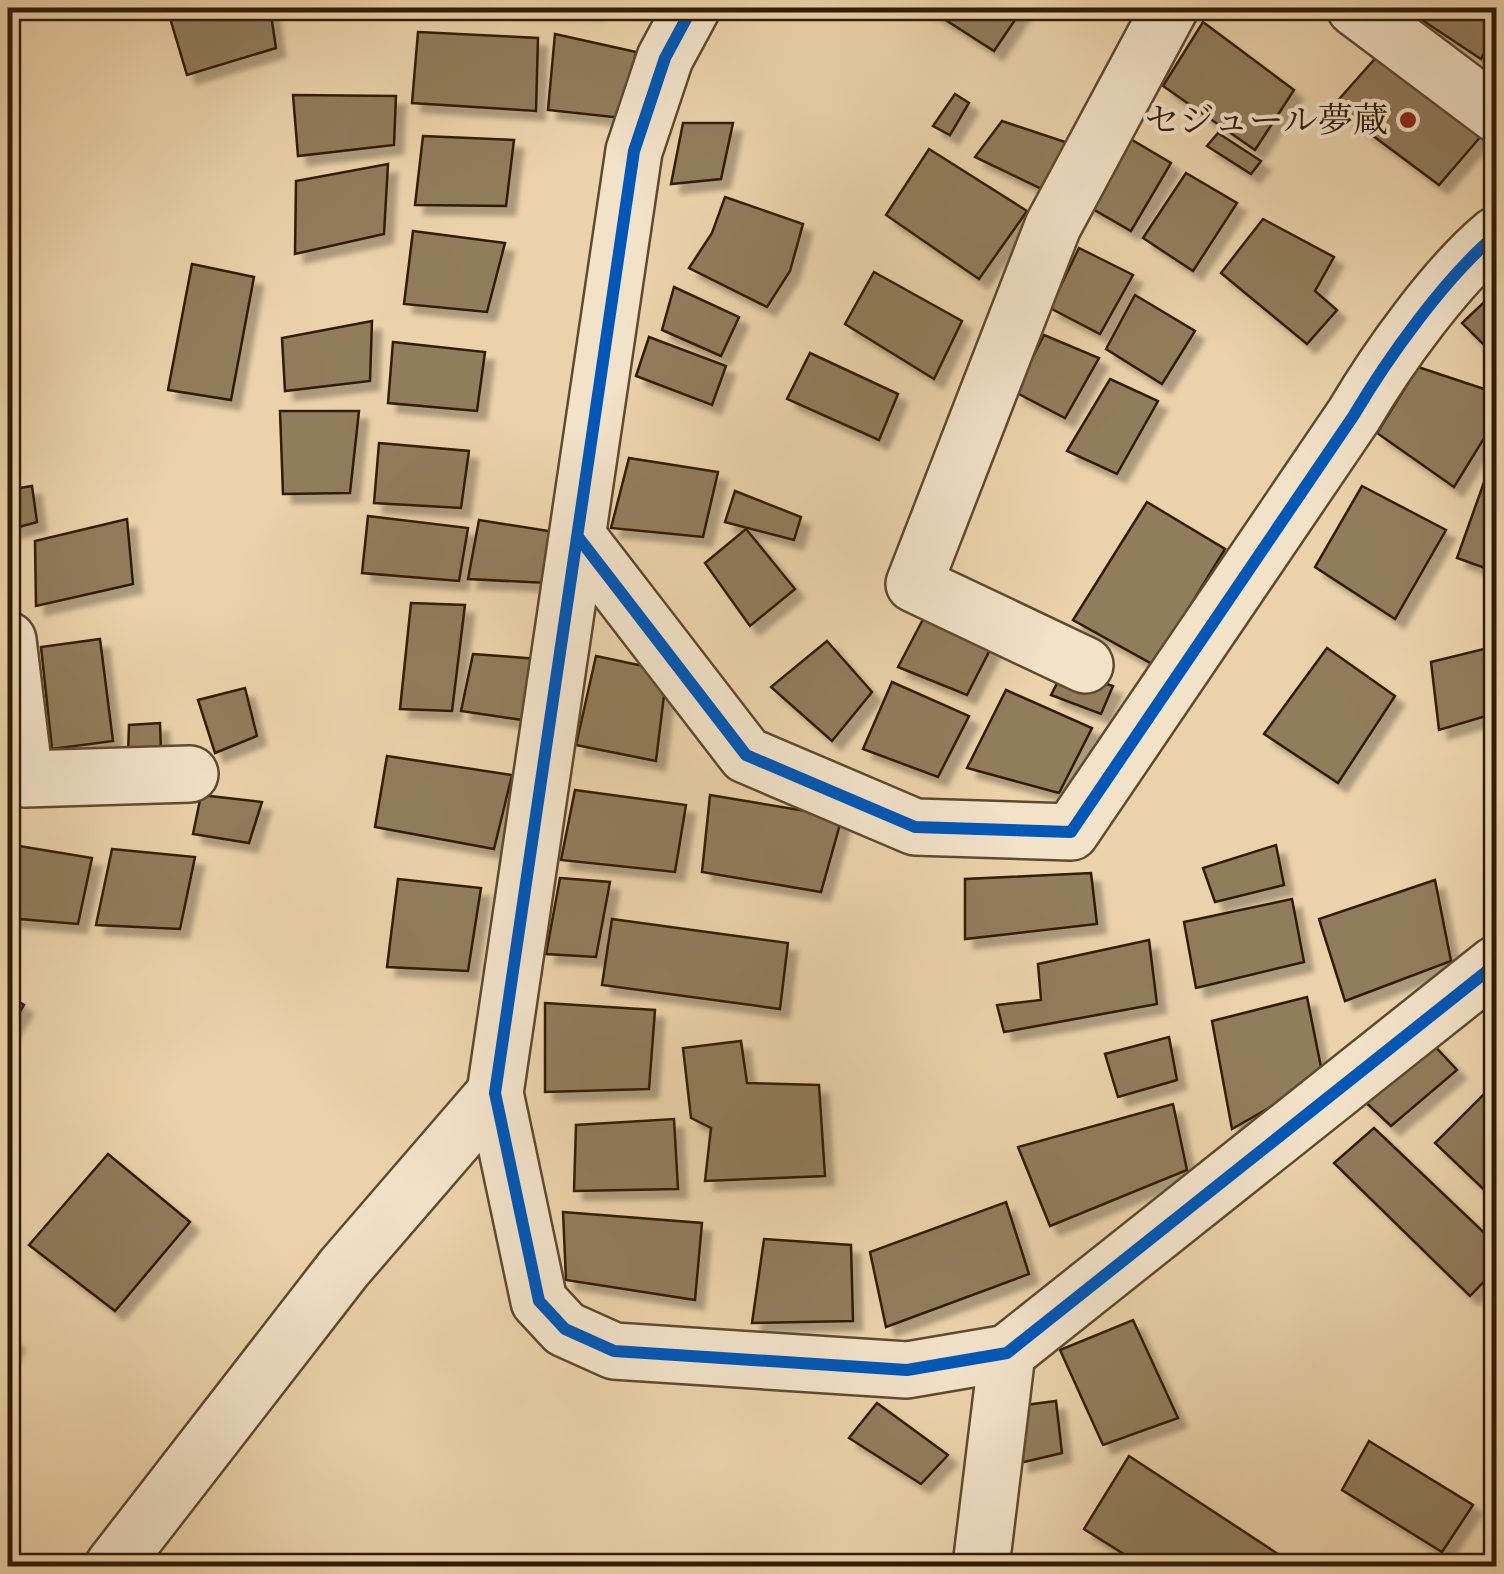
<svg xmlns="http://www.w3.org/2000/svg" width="1504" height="1574" viewBox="0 0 1504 1574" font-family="Alegreya,'Noto Serif JP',serif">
<defs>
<filter id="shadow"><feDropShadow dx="9" dy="9" stdDeviation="2.5" flood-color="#0004"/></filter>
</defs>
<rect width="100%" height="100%" fill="#ebd2aa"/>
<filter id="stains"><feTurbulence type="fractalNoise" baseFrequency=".002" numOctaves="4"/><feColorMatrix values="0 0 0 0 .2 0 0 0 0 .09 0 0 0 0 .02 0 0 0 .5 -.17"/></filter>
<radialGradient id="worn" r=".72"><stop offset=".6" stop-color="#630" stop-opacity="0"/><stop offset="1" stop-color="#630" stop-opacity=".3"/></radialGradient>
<g fill="#917b5b" stroke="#301c06" stroke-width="2.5" filter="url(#shadow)">
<path d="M167 8H270L276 48 187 75Z"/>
<path d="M502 8H593V10Z"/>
<path d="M927 8H1023L994 51Z"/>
<path d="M1418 8H1496V31L1481 59 1413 14Z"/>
<path d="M1203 22 1294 90 1255 150 1163 86Z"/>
<path d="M418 32 538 38 536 111 412 103Z"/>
<path d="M555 34 636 52 622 118 548 110Z"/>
<path d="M1380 53 1482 135 1439 185 1333 106Z"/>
<path d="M955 94 969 103 950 135 933 126Z"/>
<path d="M293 95 396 96 394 145 298 156Z"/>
<path d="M1002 121 1083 148 1054 195 975 157Z"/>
<path d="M683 123H733L721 179 671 184Z"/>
<path d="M1218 133 1261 161 1251 174 1207 146Z"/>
<path d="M1122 134 1171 163 1131 231 1079 201Z"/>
<path d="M423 136 514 140 506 206 415 205Z"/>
<path d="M929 149 1027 211 979 279 886 215Z"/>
<path d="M388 164 384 234 295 254 296 181Z"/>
<path d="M1186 173 1237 203 1193 271 1143 238Z"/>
<path d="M725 197 803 224 790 271 767 307 689 268 712 233Z"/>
<path d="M1263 219 1334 257 1315 291 1337 310 1307 344 1221 273Z"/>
<path d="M413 231 505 243 487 312 404 304Z"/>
<path d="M1079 248 1133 275 1100 334 1050 308Z"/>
<path d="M192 264 254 277 231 400 168 390Z"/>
<path d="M874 272 962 321 934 379 845 324Z"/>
<path d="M674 287 739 317 721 356 662 330Z"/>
<path d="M1496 291V357L1462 323Z"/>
<path d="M1135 295 1195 331 1162 384 1106 349Z"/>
<path d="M372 321 370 381 285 391 282 338Z"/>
<path d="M1044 335 1099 358 1065 418 1015 392Z"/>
<path d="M649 337 726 366 712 405 636 376Z"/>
<path d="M393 342 485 352 477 411 388 403Z"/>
<path d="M810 353 898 394 879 440 787 399Z"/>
<path d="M1418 367 1496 393V419L1454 487 1377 433Z"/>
<path d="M1110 379 1158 401 1117 474 1067 451Z"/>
<path d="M280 411H359L350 493 283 494Z"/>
<path d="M379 443 469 451 461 508 374 503Z"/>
<path d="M1493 457 1496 458V572L1457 558Z"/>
<path d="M629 458 718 472 703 537 611 528Z"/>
<path d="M32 486 37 522 12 529 8 490Z"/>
<path d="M1362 486 1446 530 1395 619 1315 567Z"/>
<path d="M735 491 801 517 794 540 725 522Z"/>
<path d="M1147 502 1225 549 1154 665 1073 620Z"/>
<path d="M368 516 468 528 459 581 362 573Z"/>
<path d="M127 519 133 584 36 606 35 541Z"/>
<path d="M479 520 555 532 547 583 468 579Z"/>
<path d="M746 529 795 589 750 626 705 563Z"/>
<path d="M411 603 465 605 452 711 400 709Z"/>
<path d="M931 604 998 634 967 695 898 667Z"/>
<path d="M100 639 113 741 52 749 41 647Z"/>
<path d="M827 641 872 692 832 741 771 687Z"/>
<path d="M1496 646V713L1439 730 1431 662Z"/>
<path d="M1327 648 1395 696 1338 783 1264 734Z"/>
<path d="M473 654 538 659 529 721 461 711Z"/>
<path d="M596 656 667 671 656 761 576 745Z"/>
<path d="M1064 670 1113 686 1101 714 1051 695Z"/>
<path d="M892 682 969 716 938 777 863 749Z"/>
<path d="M245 688 257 736 215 753 198 700Z"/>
<path d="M1006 690 1092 728 1059 793 967 768Z"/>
<path d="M160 723 161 753 128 755 129 725Z"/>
<path d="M387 756 512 775 494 849 375 827Z"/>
<path d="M575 790 686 805 675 872 561 860Z"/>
<path d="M201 795 262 802 249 843 193 834Z"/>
<path d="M710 795 842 817 821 892 702 872Z"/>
<path d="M13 845 92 858 78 924 8 918V873Z"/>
<path d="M1276 845 1284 885 1215 902 1203 868Z"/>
<path d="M112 849 195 857 180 929 96 925Z"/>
<path d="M1091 873 1097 924 965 939V879Z"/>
<path d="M560 878 610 882 596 957 546 954Z"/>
<path d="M398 879 481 888 468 971 387 967Z"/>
<path d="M1435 880 1451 961 1345 1001 1319 919Z"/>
<path d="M1292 899 1304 962 1196 988 1184 922Z"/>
<path d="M612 919 788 943 780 1009 602 985Z"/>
<path d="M1149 940 1157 1004 1004 1032 997 1005 1041 1000 1038 964Z"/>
<path d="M8 995 24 1005 8 1032Z"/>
<path d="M1307 997 1323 1077 1232 1129 1212 1021Z"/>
<path d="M545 1003 655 1010 649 1089 545 1092Z"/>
<path d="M1169 1037 1177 1080 1118 1097 1105 1054Z"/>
<path d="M1429 1040 1457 1070 1391 1126 1358 1095Z"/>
<path d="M741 1041 747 1083 819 1085 825 1176 705 1181 711 1128 691 1118 683 1048Z"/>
<path d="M1488 1090 1496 1098V1201L1435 1143Z"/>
<path d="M1173 1104 1187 1170 1050 1226 1018 1147Z"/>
<path d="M674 1119 678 1189 574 1191 576 1125Z"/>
<path d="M1374 1128 1496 1244V1269L1470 1296 1334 1163Z"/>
<path d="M108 1154 190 1222 115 1311 29 1245Z"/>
<path d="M1006 1202 1029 1274 886 1327 870 1252Z"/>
<path d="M563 1212 702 1223 695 1300 566 1280Z"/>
<path d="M764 1239 851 1245 853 1321 752 1323Z"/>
<path d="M1133 1320 1178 1418 1103 1445 1060 1350Z"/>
<path d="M8 1336 16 1340 8 1357Z"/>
<path d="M1056 1401 1062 1453 1020 1463 1017 1406Z"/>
<path d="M877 1403 948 1455 921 1484 849 1438Z"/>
<path d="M1369 1441 1473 1505 1442 1552 1342 1490Z"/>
<path d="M1129 1456 1278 1554 1270 1566H1143L1084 1529Z"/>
<path d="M1086 1555 1105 1566H1079Z"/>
</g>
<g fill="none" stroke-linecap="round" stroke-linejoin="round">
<defs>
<g id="minor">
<path d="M692 8 665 58 634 151 495 1093 539 1301 565 1329 614 1351 907 1370 1007 1353 1496 964"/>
<path d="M1355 8 1496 114"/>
<path d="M578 537 746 755 915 827 1071 832 1354 415C1387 359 1446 276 1496 235"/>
<path d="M8 640 25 779 190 774"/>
<path d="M1085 665 914 584 1053 226 1170 8"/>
<path d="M113 1566 344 1268 495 1093"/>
<path d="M981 1566 1007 1353"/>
</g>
</defs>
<use href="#minor" stroke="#5f4a2f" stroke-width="60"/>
<use href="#minor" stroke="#f2e2c8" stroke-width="55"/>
<defs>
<g id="cycleway">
<path d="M692 8 665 58 634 151 495 1093 539 1301 565 1329 614 1351 907 1370 1007 1353 1496 964"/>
<path d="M578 537 746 755 915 827 1071 832 1354 415C1387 359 1446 276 1496 235"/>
</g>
</defs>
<use href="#cycleway" stroke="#f2e2c8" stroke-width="19"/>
<use href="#cycleway" stroke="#0057b8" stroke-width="12"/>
</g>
<circle fill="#8f2418" stroke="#f2e2c8" stroke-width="4" cx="1408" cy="120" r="10"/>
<g text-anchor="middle" stroke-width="8" stroke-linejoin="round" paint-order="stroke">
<g font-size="35" fill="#301c06" stroke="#f2e2c8" text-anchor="end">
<text x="1388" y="132">セジュール夢蔵</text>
</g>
</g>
<rect width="1504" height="1574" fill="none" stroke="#ebd2aa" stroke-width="40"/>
<rect x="10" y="10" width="1484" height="1554" fill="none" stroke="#301c06" stroke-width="5"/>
<rect x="20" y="20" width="1464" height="1534" fill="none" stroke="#301c06" stroke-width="2.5"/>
<rect width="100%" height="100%" filter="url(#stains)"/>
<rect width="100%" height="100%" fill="url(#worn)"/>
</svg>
